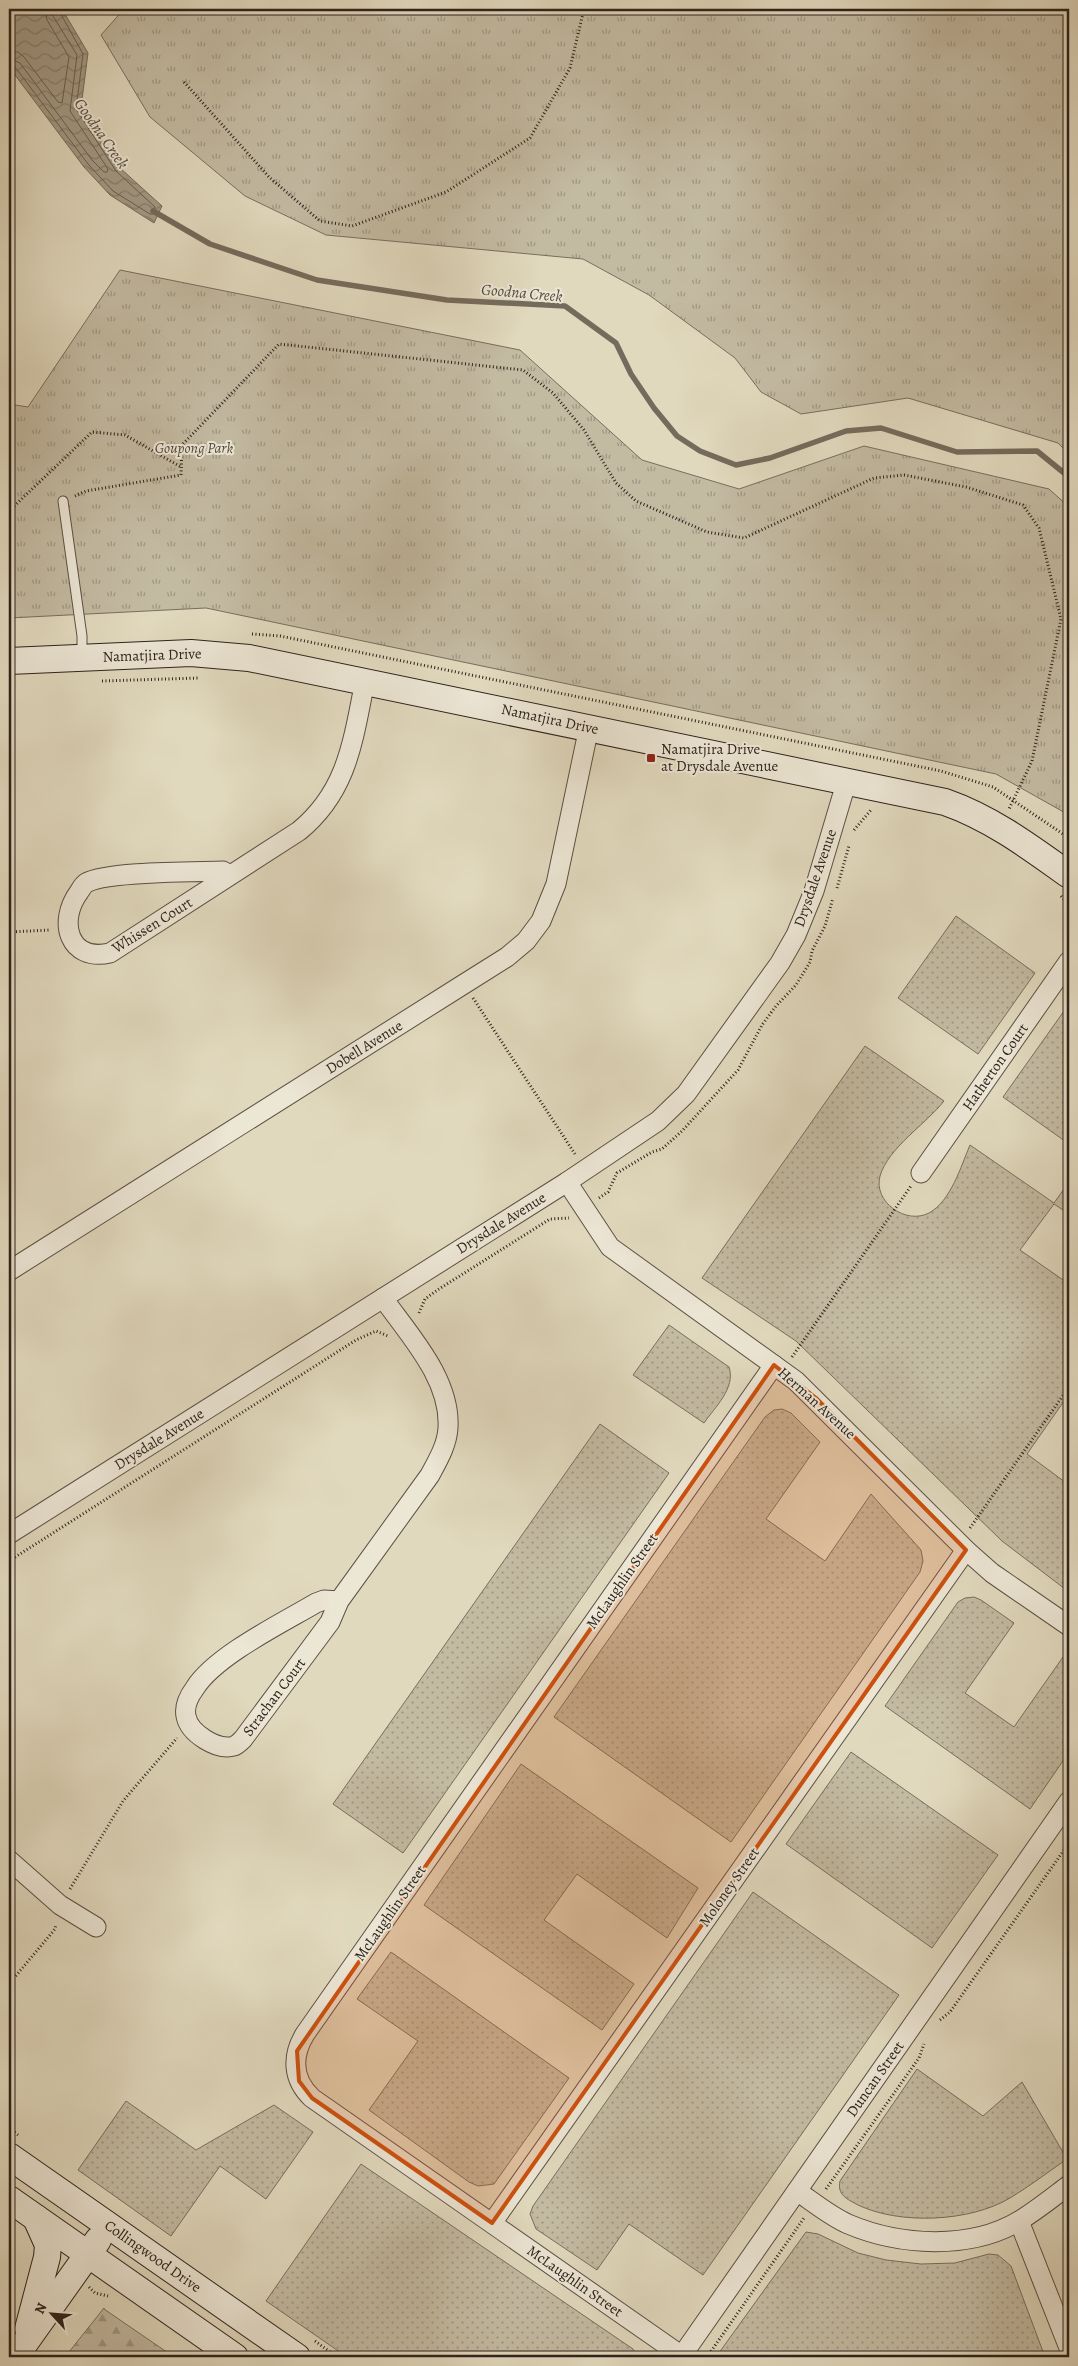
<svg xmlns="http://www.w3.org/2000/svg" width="1078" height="2366" viewBox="0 0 1078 2366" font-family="Alegreya,serif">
<defs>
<pattern id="grass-dots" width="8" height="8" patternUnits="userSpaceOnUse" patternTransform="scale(1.25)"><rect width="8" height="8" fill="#c3baa2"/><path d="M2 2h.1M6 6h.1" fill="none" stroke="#9f9783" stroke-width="1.8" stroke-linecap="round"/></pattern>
<pattern id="forest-firs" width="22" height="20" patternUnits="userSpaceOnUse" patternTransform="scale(1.25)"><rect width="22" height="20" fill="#c3baa2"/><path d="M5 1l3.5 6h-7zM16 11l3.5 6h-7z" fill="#9f9783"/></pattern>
<pattern id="park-tufts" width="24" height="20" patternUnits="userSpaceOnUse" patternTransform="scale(1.25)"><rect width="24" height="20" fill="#c3baa2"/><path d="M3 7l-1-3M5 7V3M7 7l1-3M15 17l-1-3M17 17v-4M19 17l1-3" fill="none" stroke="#9f9783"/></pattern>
<pattern id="water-waves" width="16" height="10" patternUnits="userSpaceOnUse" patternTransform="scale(1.25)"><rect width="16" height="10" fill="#a49b87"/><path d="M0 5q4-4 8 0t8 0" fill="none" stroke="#867e6e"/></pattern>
</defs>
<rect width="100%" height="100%" fill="#e1d9be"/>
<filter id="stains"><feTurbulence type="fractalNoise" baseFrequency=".004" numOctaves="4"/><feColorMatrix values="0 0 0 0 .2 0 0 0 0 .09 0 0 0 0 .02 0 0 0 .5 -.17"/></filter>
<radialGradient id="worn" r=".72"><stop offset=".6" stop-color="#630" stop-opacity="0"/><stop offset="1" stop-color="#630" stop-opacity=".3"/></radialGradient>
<g fill="url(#grass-dots)" stroke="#786e5f">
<path d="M956 916 1035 973 978 1054 898 998Z"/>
<path d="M1069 1004V1144L1003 1097Z"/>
<path d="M865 1046 944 1101C926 1124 888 1148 880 1176 873 1202 906 1225 929 1213 951 1201 961 1166 970 1145L1054 1203 1069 1182V1214L1054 1204 1020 1250 1069 1284V1394L1027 1454 1069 1485V1592L1002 1541 796 1341 702 1278Z"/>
<path d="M669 1325 729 1367C736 1388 715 1407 704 1423L633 1375Z"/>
<path d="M782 1409 791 1413 820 1442 766 1519 825 1561 871 1494 921 1550 923 1561 920 1572 731 1842 554 1717 765 1417 774 1410Z"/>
<path d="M600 1424 669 1473 403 1853 333 1804Z"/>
<path d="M974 1597 981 1600 1014 1623 965 1693 1014 1727 1063 1657 1069 1661V1752L1030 1809 885 1706 958 1602 965 1598Z"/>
<path d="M851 1752 998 1855 932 1948 786 1844Z"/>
<path d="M521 1764 698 1888 667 1938 577 1874 544 1920 634 1984 602 2030 424 1905Z"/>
<path d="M753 1892 899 1995 703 2275 629 2224 597 2270 536 2229 530 2214 533 2206Z"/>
<path d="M391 1952 569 2078 494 2184 478 2186 469 2182 369 2110 418 2041 357 1999Z"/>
<path d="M917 2069 983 2116 1022 2082 1067 2159C1048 2172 1030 2186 1010 2198 970 2222 900 2225 858 2205 847 2199 837 2195 840 2181Z"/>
<path d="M126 2101 196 2150 274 2105 313 2132 266 2199 220 2166 171 2236 78 2170Z"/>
<path d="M361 2164 633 2349 637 2357H347L266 2301Z"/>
<path d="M806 2232 818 2234 858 2253 886 2260 921 2264 955 2263 989 2254 998 2255 1011 2266 1045 2357H716Z"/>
</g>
<path fill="url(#forest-firs)" stroke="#786e5f" d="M104 2308V2309L174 2357H65Z"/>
<g fill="url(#park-tufts)" stroke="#786e5f">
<path d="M124 9H1069V454L1058 443 908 398 801 414 761 392 735 358 649 295 583 259 326 235 245 196 150 117 101 35Z"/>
<path d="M120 270 520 350 642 460 739 489 864 446 1049 489 1069 507V815L996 774 206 608 9 618V404L28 407Z"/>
</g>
<path fill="url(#water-waves)" stroke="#756b5c" d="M9 9H62L88 53 81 107 120 168 162 206 154 223 110 195 84 167 9 67Z"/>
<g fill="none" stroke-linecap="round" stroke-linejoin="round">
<g stroke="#695e52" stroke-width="1">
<path d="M9 51 18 52 24 57 58 102 62 103 69 57 47 20 44 9"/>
<path d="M9 58 20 63 92 160 104 172H107L108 169 70 111 77 55 53 16 52 9"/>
<path d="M9 64 15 67 88 164 113 191 150 214H153L155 207 116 171 76 109 83 54 58 9"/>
</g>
<path stroke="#756b5c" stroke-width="5.5" d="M153 211 210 244 317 280 447 300 565 306 616 343 631 374 654 408 677 436 700 451 736 465 770 458 846 431 881 428 957 452 1037 451 1069 477"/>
<defs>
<path id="lane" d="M63 501 82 636V655"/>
<g id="street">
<path d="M230 875 223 871C195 872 106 871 86 883 83 885 81 889 79 892 57 922 69 962 110 953L299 831C348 791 353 740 365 681"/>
<path d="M921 1173 1069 961"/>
<path d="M567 1182 610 1247 796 1381 966 1550 992 1573 1069 1626"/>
<path d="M9 1271 464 984 507 957 526 941 541 921 556 884 589 727"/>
<path d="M9 1534 567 1182 658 1121 686 1094 780 963 796 935 814 891 847 780"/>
<path d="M339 1601 324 1600 316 1603C282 1623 215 1656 195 1688 189 1696 184 1706 186 1716 189 1733 217 1751 234 1746 237 1745 241 1741 243 1739L330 1622 339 1601 430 1475C438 1460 447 1445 448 1428 451 1379 409 1335 383 1298"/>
<path d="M9 1860 60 1905 96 1927"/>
<path d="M797 2191C813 2202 830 2216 848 2224 900 2246 970 2250 1019 2221 1037 2210 1053 2197 1069 2185"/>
<path d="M1019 2221 1069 2348"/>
<path d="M492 2223 966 1550"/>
<path d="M682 2356 312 2098C293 2080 291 2057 305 2034L774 1365"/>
<path d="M681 2357 1069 1801"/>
</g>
<g id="secondary">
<path d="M9 661 191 653 249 658 945 802C991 818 1030 847 1069 875"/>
<path d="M9 2156 297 2357"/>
<path d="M9 2199 235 2357"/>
<path d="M28 2329 47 2257 48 2245 36 2218"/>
<path d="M15 2357 98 2240"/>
</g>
</defs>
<use href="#lane" stroke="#5b5044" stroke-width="11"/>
<use href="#street" stroke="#5b5044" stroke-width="21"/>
<use href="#secondary" stroke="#2e221c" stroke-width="28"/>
<g stroke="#2e221c" stroke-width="3" stroke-dasharray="1 2.5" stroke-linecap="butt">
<path d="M794 9 817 12"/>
<path d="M184 82 269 177 320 221 352 226 446 192 530 138 570 68 584 9"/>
<path d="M75 496 86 491 181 475 182 445 279 344 523 370 553 393 584 430 616 483 636 501 707 532 744 538 874 478 904 475 966 487 1023 505 1039 528 1061 619 1032 761 1009 809"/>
<path d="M9 511 92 432 125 435 181 467"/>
<path d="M252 634 280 636 941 771 993 787 1069 838"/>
<path d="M102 681 198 678"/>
<path d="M9 686 16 685"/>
<path d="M854 830 871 810"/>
<path d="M837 888 849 846"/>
<path d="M1061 896 1069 905"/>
<path d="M9 932 50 930"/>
<path d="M473 998 575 1154"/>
<path d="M599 1198 608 1192 617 1173 652 1152 662 1149 682 1131 738 1070 762 1025 776 1006 796 985 810 962 812 951 825 926 833 898"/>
<path d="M419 1313 425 1299 439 1289 550 1219 569 1218"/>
<path d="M792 1357 911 1186"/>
<path d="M970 1528 1069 1387"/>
<path d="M9 1561 356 1340 376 1331 388 1336"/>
<path d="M70 1889 123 1801 177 1738"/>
<path d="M9 1984 55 1929 56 1925"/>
<path d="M940 2020 950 2012 1069 1843"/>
<path d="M9 2128 18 2135"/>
<path d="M826 2189 919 2058 924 2044"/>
<path d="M89 2287 95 2293 108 2296"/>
<path d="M315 2341 337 2357"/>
<path d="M707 2357 804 2218"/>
</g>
<use href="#lane" stroke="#ece6d5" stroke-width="9"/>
<use href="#street" stroke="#ece6d5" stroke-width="19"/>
<use href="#secondary" stroke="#ece6d5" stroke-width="26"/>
</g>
<path fill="#cc510e" fill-opacity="0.2" stroke="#cc510e" stroke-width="4" stroke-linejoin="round" d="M774 1365 816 1398 966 1550 492 2223 312 2098 299 2081 297 2051Z"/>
<rect fill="#8f2418" stroke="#ece6d5" stroke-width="2" x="646" y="753" width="10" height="10" rx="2.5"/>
<g text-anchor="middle" stroke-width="4" stroke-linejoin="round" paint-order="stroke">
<g font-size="15" font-style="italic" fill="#53483e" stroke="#ece6d5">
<text x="194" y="453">Goupong Park</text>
</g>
<g font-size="15" fill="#2e221c" stroke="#ece6d5">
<text transform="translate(152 655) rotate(-2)" y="5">Namatjira Drive</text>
<text transform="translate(550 719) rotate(12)" y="5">Namatjira Drive</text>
<text transform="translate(815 878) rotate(-71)" y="5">Drysdale Avenue</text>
<text transform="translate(152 925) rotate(-32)" y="5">Whissen Court</text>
<text transform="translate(364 1047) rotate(-32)" y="5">Dobell Avenue</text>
<text transform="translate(995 1067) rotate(-55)" y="5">Hatherton Court</text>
<text transform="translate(501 1223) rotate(-32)" y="5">Drysdale Avenue</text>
<text transform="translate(817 1403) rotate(42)" y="5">Herman Avenue</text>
<text transform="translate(159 1439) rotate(-32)" y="5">Drysdale Avenue</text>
<text transform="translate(622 1581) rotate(-55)" y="5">McLaughlin Street</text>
<text transform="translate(274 1697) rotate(-53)" y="5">Strachan Court</text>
<text transform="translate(729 1887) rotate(-55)" y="5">Moloney Street</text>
<text transform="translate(390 1913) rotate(-55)" y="5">McLaughlin Street</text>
<text transform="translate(875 2079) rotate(-55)" y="5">Duncan Street</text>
<text transform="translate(153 2256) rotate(35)" y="5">Collingwood Drive</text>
<text transform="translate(575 2281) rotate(35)" y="5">McLaughlin Street</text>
</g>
<g font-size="15" fill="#2e221c" stroke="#ece6d5" text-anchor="start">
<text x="661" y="754">Namatjira Drive<tspan x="661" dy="17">at Drysdale Avenue</tspan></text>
</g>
<g font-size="16" font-style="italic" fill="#574c41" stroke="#ece6d5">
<text transform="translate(102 133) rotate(55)" y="6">Goodna Creek</text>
<text transform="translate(522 292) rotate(5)" y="6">Goodna Creek</text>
</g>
</g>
<rect width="1078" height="2366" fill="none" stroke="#e1d9be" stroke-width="30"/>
<rect x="10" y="10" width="1058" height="2346" fill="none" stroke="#2e221c" stroke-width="2.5"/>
<rect x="15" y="15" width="1048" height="2336" fill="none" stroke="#2e221c"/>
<g transform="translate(52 2314) rotate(296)" stroke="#ece6d5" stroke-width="4" paint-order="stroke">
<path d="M0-4L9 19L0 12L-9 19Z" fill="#2e221c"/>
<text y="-8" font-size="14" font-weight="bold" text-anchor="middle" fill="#2e221c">N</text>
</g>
<rect width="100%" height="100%" filter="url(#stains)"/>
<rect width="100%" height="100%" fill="url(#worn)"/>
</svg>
